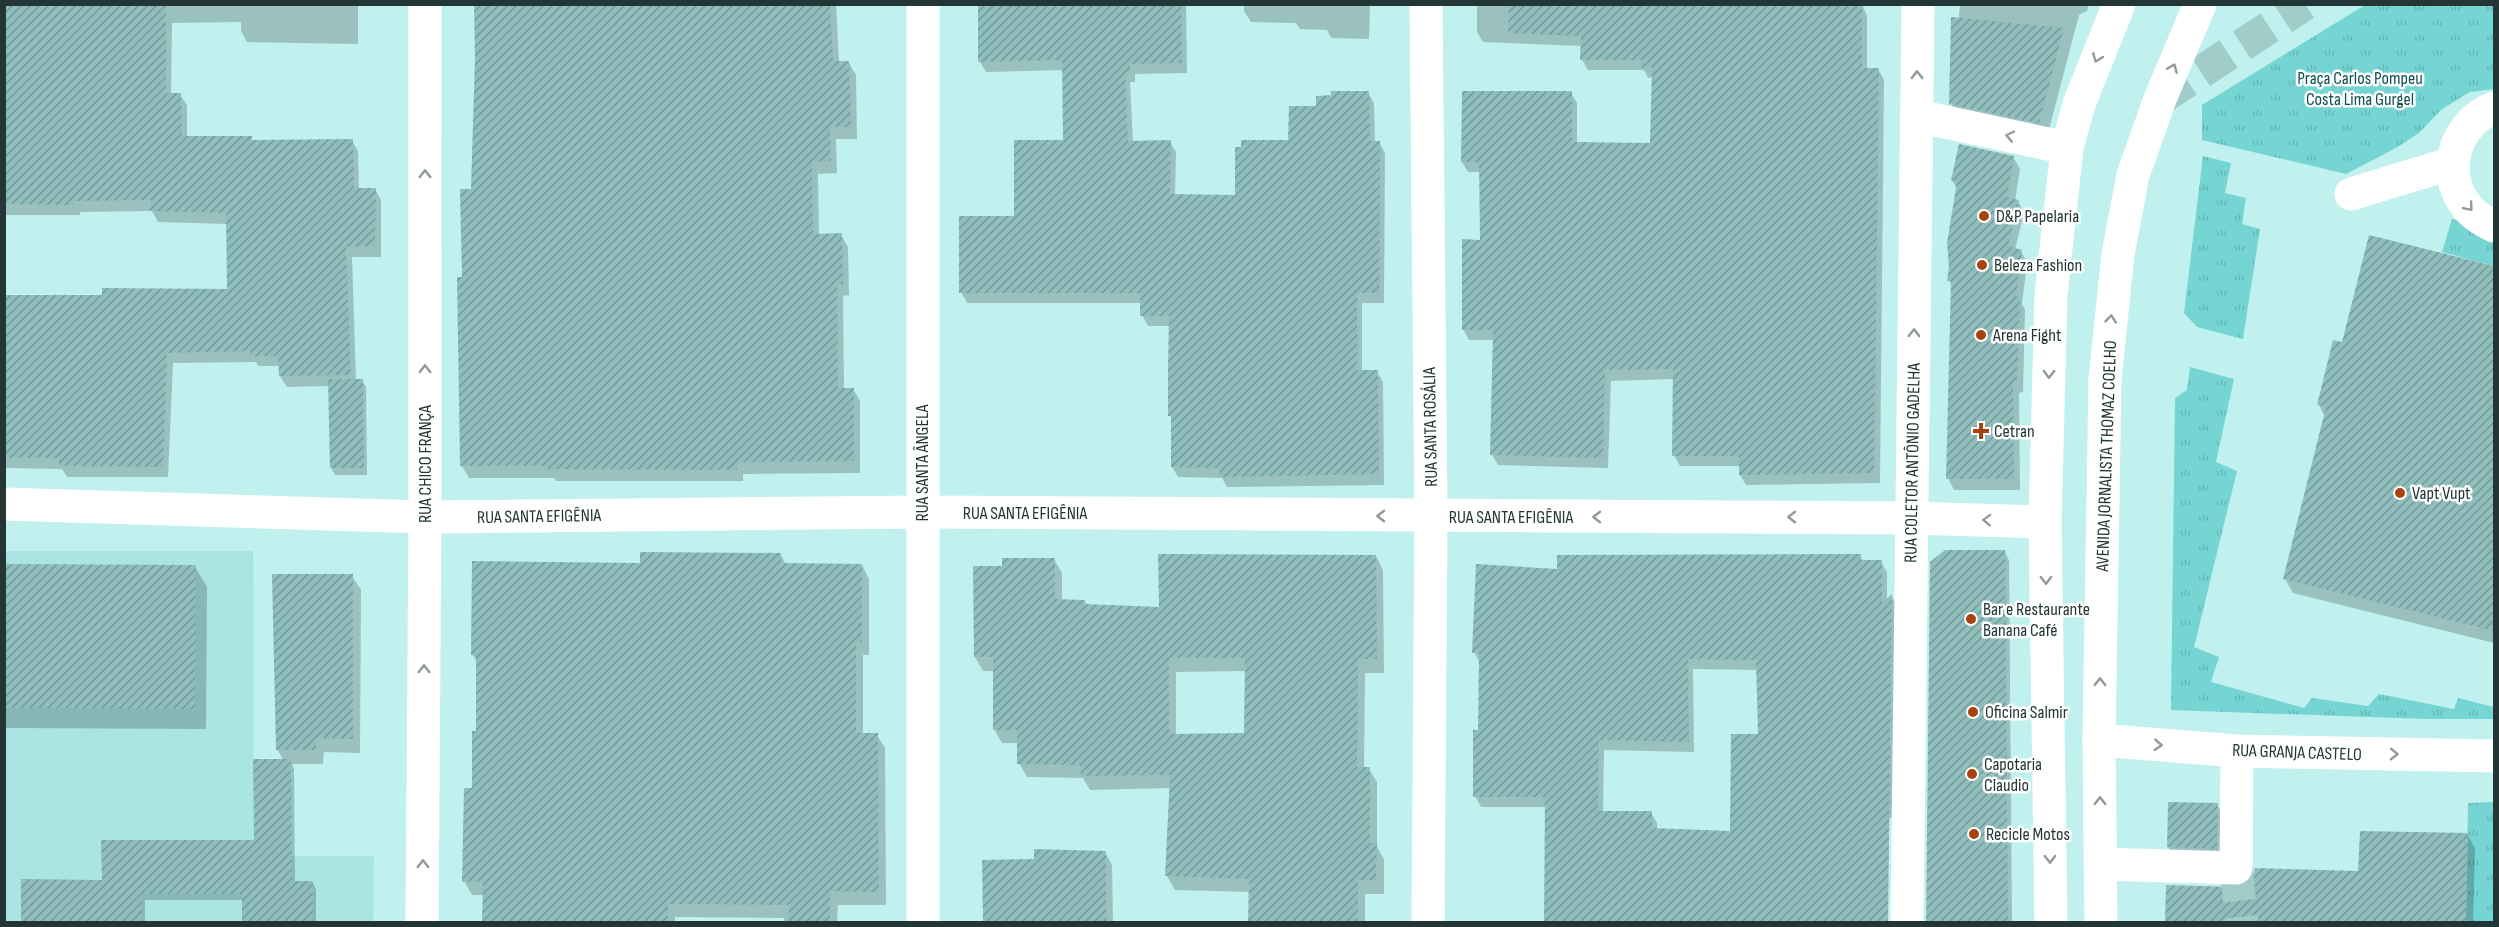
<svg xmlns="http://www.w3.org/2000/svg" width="2499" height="927" viewBox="0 0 2499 927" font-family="'Sofia Sans Condensed',sans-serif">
<defs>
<pattern id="grass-tufts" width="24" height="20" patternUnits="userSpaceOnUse" patternTransform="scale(1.5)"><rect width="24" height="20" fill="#75d5d3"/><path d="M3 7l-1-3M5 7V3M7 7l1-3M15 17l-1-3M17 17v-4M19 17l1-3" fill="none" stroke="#65b7b6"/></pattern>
<pattern id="building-hatch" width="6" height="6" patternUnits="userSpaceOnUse" patternTransform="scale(1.5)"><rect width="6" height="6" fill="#8fbebc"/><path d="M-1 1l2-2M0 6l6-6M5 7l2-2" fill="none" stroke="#749b9a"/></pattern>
</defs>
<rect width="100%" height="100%" fill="#c1f1ef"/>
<path fill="#abe5e3" d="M4 551H253L254 856H374L373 922H5Z"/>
<g fill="url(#grass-tufts)">
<path d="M2365 5H2494V89L2470 92 2442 109 2419 133 2396 148 2346 174 2202 140V105Z"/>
<path d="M2203 156 2231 163 2225 193 2246 198 2242 224 2260 229 2243 339 2197 327 2184 313Z"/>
<path d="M2452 219 2494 230V266L2442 252Z"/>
<path d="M2190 367 2234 379 2216 462 2237 471 2194 647 2219 657 2211 682 2304 708 2312 698 2368 706 2379 694 2454 709 2458 698 2494 707V719H2426L2171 710 2175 398 2187 390Z"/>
<path d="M2494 802V922H2466L2468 803Z"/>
</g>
<g fill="#0003" fill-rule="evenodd">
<path d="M4 4H358V44L247 42 241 31V22L172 23 171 95H180L187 105V137H251L253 142 352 141 358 151 359 189H375L381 200V257H352L356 380H362L366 387 367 475H335L331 468 330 386 287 387 280 376V366H258L256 362 173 363 168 477H67L62 469 4 468V296H103L228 291 227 224 158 222 152 211 80 212V215H4Z"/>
<path d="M476 4H836L839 63H849L856 75 857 139H836L837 173 818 174 819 235H841L848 247 849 295 843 296 844 389H853L860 401V473L743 474V481H556L554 478H469L462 466 463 279 472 190 477 57Z"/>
<path d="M980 4H1186L1187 73 1135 74V82H1130L1133 142H1170L1176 152 1175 196 1237 197 1318 108 1368 93 1374 103 1375 142H1379L1385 153 1384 303H1362V372H1377L1383 382 1384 485 1227 487 1222 478 1178 477 1172 467 1170 326H1148L1142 315V303H967L961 292 1015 218 1065 142 1064 70 986 72 980 62Z"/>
<path d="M1244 4H1370L1369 39 1331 38 1327 30 1300 29 1296 23 1251 22 1244 11Z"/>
<path d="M1477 4H1862L1867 16V69H1878L1884 80 1880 483 1746 485 1740 475V466H1680L1674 455V379L1611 381 1608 468 1498 465 1492 455 1494 340H1469L1463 329 1482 241 1481 172H1468L1462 162 1571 93 1577 103V144L1652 145 1653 77 1648 78 1644 70H1588L1582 60V46L1483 42 1477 32Z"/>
<path d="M1960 4H2089L2087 11 2079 15 2047 137 1959 119 1951 103Z"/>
<path d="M2013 157 2020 169 2015 201H2018L2024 213 2015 250 2021 251 2027 263 2022 304 2025 310 2023 392 2019 393 2020 490H1954L1948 478 1952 286 1949 280 1957 189 1952 180Z"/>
<path d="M2370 236 2494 267V643L2293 593 2285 579 2325 417 2319 405 2344 344Z"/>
<path d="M2004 551 2009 560 2012 922H1934L1932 813Z"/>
<path d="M780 554 786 564 862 565 869 579V655H863V734L877 735 885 748 886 905H838L837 922H784V918L675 917V922H484V895H472L464 881 477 733 478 664 473 655 642 564Z"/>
<path d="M1376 556 1383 570 1384 673H1365L1364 769H1369L1377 782V847L1384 859V894H1365V922H1250V892L1175 890 1167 876 1171 788 1090 790 1083 778 1027 777 1019 763V743H1002L994 729V671H983L975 657 1003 568 1054 559 1062 573V601H1084L1087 605 1160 608ZM1246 671 1245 734H1176V672Z"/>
<path d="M1860 556 1863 561 1881 562 1887 572V601L1892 597 1897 606 1895 818H1880L1878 922H1545L1546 807H1481L1475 796 1479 732 1480 663 1474 652 1558 571ZM1693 669 1758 670 1759 735 1731 832 1657 830V823L1651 813 1603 812 1604 750 1694 752Z"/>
<path d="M4 565 195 567 207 587 206 729 5 728Z"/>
<path d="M352 576 361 590 360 753 324 752 323 764H292L294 768 295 882H312L316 889V922H243V900H145V922H23V880L103 881 256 841 284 761 277 749Z"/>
<path d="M2217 805 2225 819V863L2177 861 2168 847Z"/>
<path d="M2467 834 2475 848 2473 922H2167L2168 886 2236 888 2359 873Z"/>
<path d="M1105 852 1112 865 1113 922H985L983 861H1036Z"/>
</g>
<g fill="url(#building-hatch)" fill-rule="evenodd">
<path d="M4 4H166V93H181L182 136H252V140L353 139 354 188H376L375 246 346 247 351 375 279 376 278 356H251L250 351 167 353 163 467 59 466V458H4V295H102V288L227 289 226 213 150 211 151 200 74 201V205L4 204Z"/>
<path d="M474 4H830L833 61H849L851 127H830L831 161 812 162 813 234 842 233 843 284H837L838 388H854V461L737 462V470L547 469V466H460L457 277H462L460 189H471L475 57Z"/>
<path d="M978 4H1181L1182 63 1130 64V72H1125L1128 141 1171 140 1170 194 1235 195V147H1241V140H1288L1289 106H1316V96L1331 95V91H1369L1370 141H1380L1379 293H1357V370H1378L1379 474 1220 477 1219 468 1171 467V416H1168V368L1169 316H1140V293H959V216H1014V140H1063L1062 60 978 62Z"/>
<path d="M1509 4H1862V68H1879L1874 473 1739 475V456H1672L1673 369 1605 370 1603 458 1490 455 1493 330H1462V239L1480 240 1479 162H1461L1462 91H1572V142L1650 143 1652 67 1641 68V60H1580L1581 36 1508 33Z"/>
<path d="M1951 17 2064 28 2039 123 1949 104Z"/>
<path d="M1959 144 2014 156 2007 197 2019 200 2008 246 2022 250 2016 296 2020 297 2017 381 2013 382 2014 479H1946L1951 281H1947L1949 267 1947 243 1957 182 1951 180Z"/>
<path d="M2369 235 2494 266V631L2283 579 2326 407 2317 405 2333 340 2342 342Z"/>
<path d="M328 379H363L364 468H330Z"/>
<path d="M1945 550H2005L2008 922H1926L1930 562Z"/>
<path d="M640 552 781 553V563L862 564V642H856V733H878L879 892 830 891V922H789V905L668 904V922H482L483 882H462L464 788H472V731H476V656L471 655 472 561 640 563Z"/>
<path d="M1158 554 1376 555 1377 659H1358L1357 767H1370V843H1377L1376 880H1358V922H1250L1248 921 1249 879 1165 876 1170 775 1081 776 1080 765 1017 764V730H993V657H974L973 566H1002V558H1055V599L1085 600V604L1159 607ZM1169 658H1245L1244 733 1169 734Z"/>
<path d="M1861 554V560H1882V603L1892 594 1888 922H1544L1545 797H1473V730H1478L1479 653H1472L1476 564 1557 569V555ZM1688 659 1756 660 1758 734H1731L1730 831 1652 828V811H1598L1599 740 1689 742Z"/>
<path d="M4 564 196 565 195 709 4 708Z"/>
<path d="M272 574H353V739L316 738V750H276Z"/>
<path d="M253 759H291L292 881H313V922H242V894H142V922H21V879L102 880 101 840H254Z"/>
<path d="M2168 802 2218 803 2217 849 2167 847Z"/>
<path d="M2360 831 2468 833 2466 922H2165L2166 885 2236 887 2244 885 2252 878 2255 868 2358 871Z"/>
<path d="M1034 849 1106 851V922H983L982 860 1034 859Z"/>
</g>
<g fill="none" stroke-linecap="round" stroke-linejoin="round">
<g stroke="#a1ccca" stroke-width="33" stroke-dasharray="33 16" stroke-linecap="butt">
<path d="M2160 99 2305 4"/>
<path d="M2236 868 2242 922"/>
</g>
<g stroke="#fff" stroke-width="33">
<path d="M1426 4 1431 516 1428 922"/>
<path d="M2494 108C2456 122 2440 171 2465 204 2472 215 2483 221 2494 226"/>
<path d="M1917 116 2067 148"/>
<path d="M2351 194 2453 163"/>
<path d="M4 504 425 517 922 512 1911 518 2045 522"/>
<path d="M2099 740 2237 751 2494 756"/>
<path d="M2100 864 2236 868 2237 751"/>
<path d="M422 922 425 517V4"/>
<path d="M923 922V4"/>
<path d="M1907 922 1918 4"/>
</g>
<g stroke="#fff" stroke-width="33">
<path d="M2051 922 2045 522 2051 295 2067 148 2079 104 2119 4"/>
<path d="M2101 922 2099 740 2105 379 2118 254 2133 175 2160 99 2200 4"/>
</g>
</g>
<defs><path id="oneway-chevron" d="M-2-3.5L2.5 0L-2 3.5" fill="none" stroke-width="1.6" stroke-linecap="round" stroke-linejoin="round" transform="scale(1.5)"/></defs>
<g stroke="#919a9a">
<use href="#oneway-chevron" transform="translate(2097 58) rotate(111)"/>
<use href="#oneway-chevron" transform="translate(2173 68) rotate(-67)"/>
<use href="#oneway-chevron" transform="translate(1917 75) rotate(-90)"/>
<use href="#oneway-chevron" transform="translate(2010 136) rotate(-168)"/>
<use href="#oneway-chevron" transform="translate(425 174) rotate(-90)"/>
<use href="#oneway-chevron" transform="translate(2469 207) rotate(50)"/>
<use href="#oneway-chevron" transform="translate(2111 319) rotate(-84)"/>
<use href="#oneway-chevron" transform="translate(1914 333) rotate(-89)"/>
<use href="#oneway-chevron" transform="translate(425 369) rotate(-90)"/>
<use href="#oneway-chevron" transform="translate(2049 374) rotate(91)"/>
<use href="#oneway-chevron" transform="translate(1381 516) rotate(-180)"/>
<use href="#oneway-chevron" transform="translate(1597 517) rotate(-180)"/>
<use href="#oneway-chevron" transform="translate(1792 517) rotate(-180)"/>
<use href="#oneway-chevron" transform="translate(1987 520) rotate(-178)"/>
<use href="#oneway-chevron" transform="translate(2046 580) rotate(89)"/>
<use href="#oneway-chevron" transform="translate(424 669) rotate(-90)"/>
<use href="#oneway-chevron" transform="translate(2100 682) rotate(-89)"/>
<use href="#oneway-chevron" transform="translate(2158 745) rotate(4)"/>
<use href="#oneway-chevron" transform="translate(2394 754) rotate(1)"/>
<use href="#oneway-chevron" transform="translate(2100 801) rotate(-90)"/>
<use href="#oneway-chevron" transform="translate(2050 859) rotate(89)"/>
<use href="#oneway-chevron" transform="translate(423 864) rotate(-90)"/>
</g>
<g fill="#a6430e" stroke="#fff" stroke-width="2">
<circle cx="1984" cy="216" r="6"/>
<circle cx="1982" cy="265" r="6"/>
<circle cx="1981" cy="335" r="6"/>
<path d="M1978 422h6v6h6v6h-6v6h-6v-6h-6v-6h6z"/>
<circle cx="2400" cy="493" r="6"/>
<circle cx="1971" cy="619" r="6"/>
<circle cx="1973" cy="712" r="6"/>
<circle cx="1972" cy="774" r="6"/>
<circle cx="1974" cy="834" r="6"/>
</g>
<g text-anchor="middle" stroke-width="5" stroke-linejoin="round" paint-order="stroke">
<g font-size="18" fill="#0d5150" stroke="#fff">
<text x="2360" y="84">Praça Carlos Pompeu<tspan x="2360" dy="21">Costa Lima Gurgel</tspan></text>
</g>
<g font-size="18" fill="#233635" stroke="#fff" text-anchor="start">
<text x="1996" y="222">D&amp;P Papelaria</text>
<text x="1994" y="271">Beleza Fashion</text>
<text x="1993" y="341">Arena Fight</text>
<text x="1994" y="437">Cetran</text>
<text x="2412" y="499">Vapt Vupt</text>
<text x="1983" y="615">Bar e Restaurante<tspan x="1983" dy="21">Banana Café</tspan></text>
<text x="1985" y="718">Oficina Salmir</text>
<text x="1984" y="770">Capotaria<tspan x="1984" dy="21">Claudio</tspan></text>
<text x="1986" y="840">Recicle Motos</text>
</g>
<g font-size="18" fill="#233635" stroke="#fff">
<text transform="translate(1430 427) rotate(-91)" y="6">RUA SANTA ROSÁLIA</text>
<text transform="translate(2106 456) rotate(-88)" y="6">AVENIDA JORNALISTA THOMAZ COELHO</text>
<text transform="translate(922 463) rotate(-90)" y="6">RUA SANTA ÂNGELA</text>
<text transform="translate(1912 463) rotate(-89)" y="6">RUA COLETOR ANTÔNIO GADELHA</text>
<text transform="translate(425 464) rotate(-90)" y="6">RUA CHICO FRANÇA</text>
<text x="1025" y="519">RUA SANTA EFIGÊNIA</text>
<text transform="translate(539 516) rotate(-1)" y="6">RUA SANTA EFIGÊNIA</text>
<text x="1511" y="523">RUA SANTA EFIGÊNIA</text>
<text transform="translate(2297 752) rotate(2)" y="6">RUA GRANJA CASTELO</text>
</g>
</g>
<rect width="2499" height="927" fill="none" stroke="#233635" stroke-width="12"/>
</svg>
